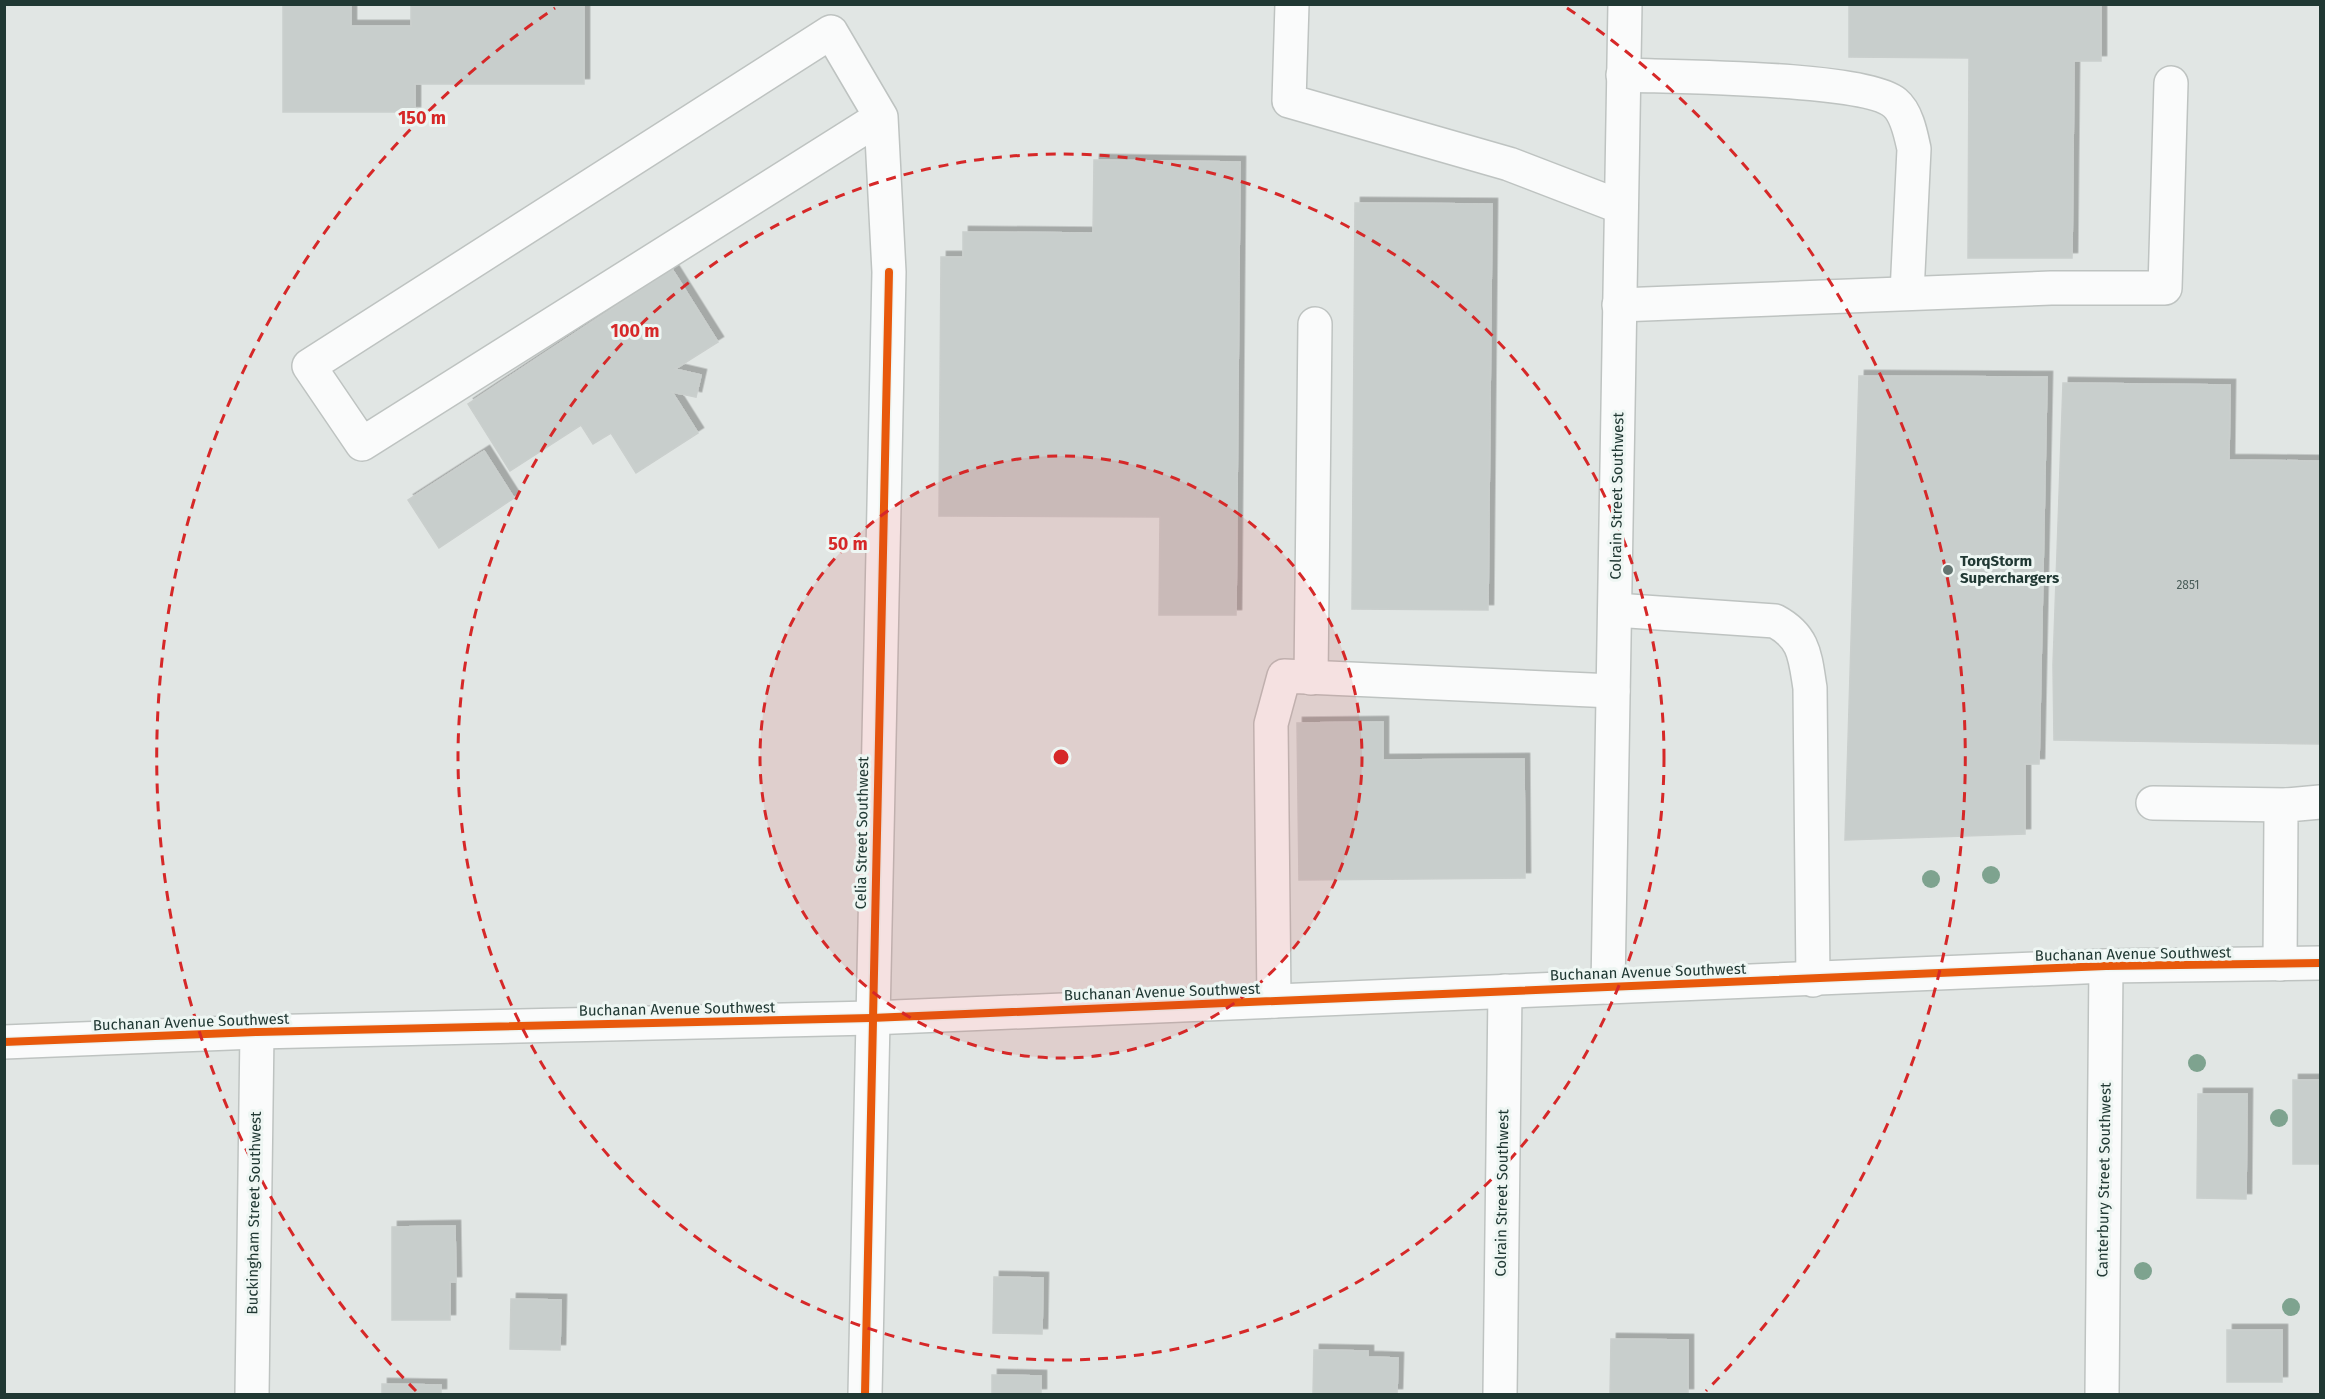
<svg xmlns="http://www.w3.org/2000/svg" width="2325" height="1399" viewBox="0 0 2325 1399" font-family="'Fira Sans',sans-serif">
<defs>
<filter id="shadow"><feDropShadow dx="5.5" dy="-5.5" stdDeviation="0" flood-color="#0004"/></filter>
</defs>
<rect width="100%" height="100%" fill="#e1e6e4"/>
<g fill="#c8cecc" stroke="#cacfcd" stroke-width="1.5" filter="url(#shadow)">
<path d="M283 4H351V26H411V6H584V84H415V112H283Z"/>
<path d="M1849 4H2101V61H2074L2072 258H1968L1969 58 1849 57Z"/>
<path d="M1094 160 1240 162 1236 615H1159L1160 517 939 516 941 257H963V232L1093 233Z"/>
<path d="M1355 203 1492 204 1488 610 1352 609Z"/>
<path d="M672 269 718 342 675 369 701 375 696 397 672 392 698 433 636 473 611 433 593 444 581 425 510 471 468 404Z"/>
<path d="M1859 376 2047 377 2039 764H2025V834L1845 840Z"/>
<path d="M2063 383 2230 385 2229 460 2320 461V744L2054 740 2053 665Z"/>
<path d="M484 451 514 498 439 548 408 500Z"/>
<path d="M1383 722V760L1524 759 1525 878 1299 880 1297 723Z"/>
<rect x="2293" y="1080" width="27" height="84"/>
<path d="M2198 1094H2247L2246 1199 2197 1198Z"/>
<path d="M455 1226 456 1282H450V1320H392V1227Z"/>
<path d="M994 1277 1043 1278 1042 1334 993 1333Z"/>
<path d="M511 1299 561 1300 560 1350 510 1349Z"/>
<rect x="2227" y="1330" width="55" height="52"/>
<path d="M1611 1339 1688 1340V1394H1610Z"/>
<path d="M1314 1350 1368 1351V1357L1398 1358 1397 1394H1313Z"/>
<path d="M992 1375 1041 1376V1394H992Z"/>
<path d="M382 1384 441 1385V1394H382Z"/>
</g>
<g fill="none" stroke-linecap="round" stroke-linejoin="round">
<defs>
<g id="minor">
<path d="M1292 4 1289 101 1509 164 1621 207"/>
<path d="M1623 75C1673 77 1864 77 1895 103 1907 113 1911 135 1914 149L1907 293"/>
<path d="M1619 305 2051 288H2165L2171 83"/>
<path d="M1615 610 1775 621C1805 637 1805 657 1810 688L1813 980"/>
<path d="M1311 678 1315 324"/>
<path d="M2153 803 2287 805"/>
<path d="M2280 964 2281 815 2287 805 2320 802"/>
<path d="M1608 987 1625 4"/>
<path d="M1274 1001 1271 724 1284 676 1613 691"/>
<path d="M4 1042 257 1032 871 1018 2106 966 2320 963"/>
<path d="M252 1394 257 1032"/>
<path d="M865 1394 889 272 881 117 362 444 309 366 831 32 881 117"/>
<path d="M1500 1394 1505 991"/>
<path d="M2102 1394 2106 966"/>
</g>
</defs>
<use href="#minor" stroke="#bec3c1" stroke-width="36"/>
<use href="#minor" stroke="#fafbfb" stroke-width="33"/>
<defs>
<g id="cycleway">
<path d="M4 1042 257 1032 871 1018 2106 966 2320 963"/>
<path d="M865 1394 889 272"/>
</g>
</defs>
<use href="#cycleway" stroke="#eef6f3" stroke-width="11"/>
<use href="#cycleway" stroke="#e8590c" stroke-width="8"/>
</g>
<g fill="#7ea38f">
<circle cx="1991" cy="875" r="9"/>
<circle cx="1931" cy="879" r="9"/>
<circle cx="2197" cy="1063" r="9"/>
<circle cx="2279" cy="1118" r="9"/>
<circle cx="2143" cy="1271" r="9"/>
<circle cx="2291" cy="1307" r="9"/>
</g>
<circle cx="1061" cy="757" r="301" fill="#d62828" fill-opacity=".12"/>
<g fill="none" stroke="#d62828" stroke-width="3" stroke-dasharray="10 8">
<circle cx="1061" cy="757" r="301"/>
<circle cx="1061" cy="757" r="603"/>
<path d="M416 1391A904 904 0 0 1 555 8M1567 8A904 904 0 0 1 1706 1391"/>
</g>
<circle fill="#647571" stroke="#eef6f3" stroke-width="2" cx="1948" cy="570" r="6"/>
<g text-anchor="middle" stroke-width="6" stroke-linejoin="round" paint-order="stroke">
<g font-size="12" fill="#4b5e5a">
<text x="2188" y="589">2851</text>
</g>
<g font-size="15" fill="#203833" stroke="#eef6f3">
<text transform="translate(1617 496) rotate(-89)" y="5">Colrain Street Southwest</text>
<text transform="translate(862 833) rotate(-89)" y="5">Celia Street Southwest</text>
<text transform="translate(2133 954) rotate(-1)" y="5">Buchanan Avenue Southwest</text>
<text transform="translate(1648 972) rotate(-2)" y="5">Buchanan Avenue Southwest</text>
<text transform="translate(1162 992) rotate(-2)" y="5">Buchanan Avenue Southwest</text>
<text transform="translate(677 1009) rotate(-1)" y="5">Buchanan Avenue Southwest</text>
<text transform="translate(191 1022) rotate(-2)" y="5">Buchanan Avenue Southwest</text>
<text transform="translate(2104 1180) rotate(-89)" y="5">Canterbury Street Southwest</text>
<text transform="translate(1502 1193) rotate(-89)" y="5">Colrain Street Southwest</text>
<text transform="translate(254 1213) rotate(-89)" y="5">Buckingham Street Southwest</text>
</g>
<g font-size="15" font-weight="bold" fill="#203833" stroke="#eef6f3" text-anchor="start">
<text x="1960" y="566">TorqStorm<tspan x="1960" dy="17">Superchargers</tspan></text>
</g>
</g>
<circle cx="1061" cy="757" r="9" fill="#d62828" stroke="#eef6f3" stroke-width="3"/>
<g font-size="18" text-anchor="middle" font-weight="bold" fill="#d62828" stroke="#eef6f3" stroke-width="6" stroke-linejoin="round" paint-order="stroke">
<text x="422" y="124">150 m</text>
<text x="635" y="337">100 m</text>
<text x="848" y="550">50 m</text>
</g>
<rect width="2325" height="1399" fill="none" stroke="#203833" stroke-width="12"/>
</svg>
